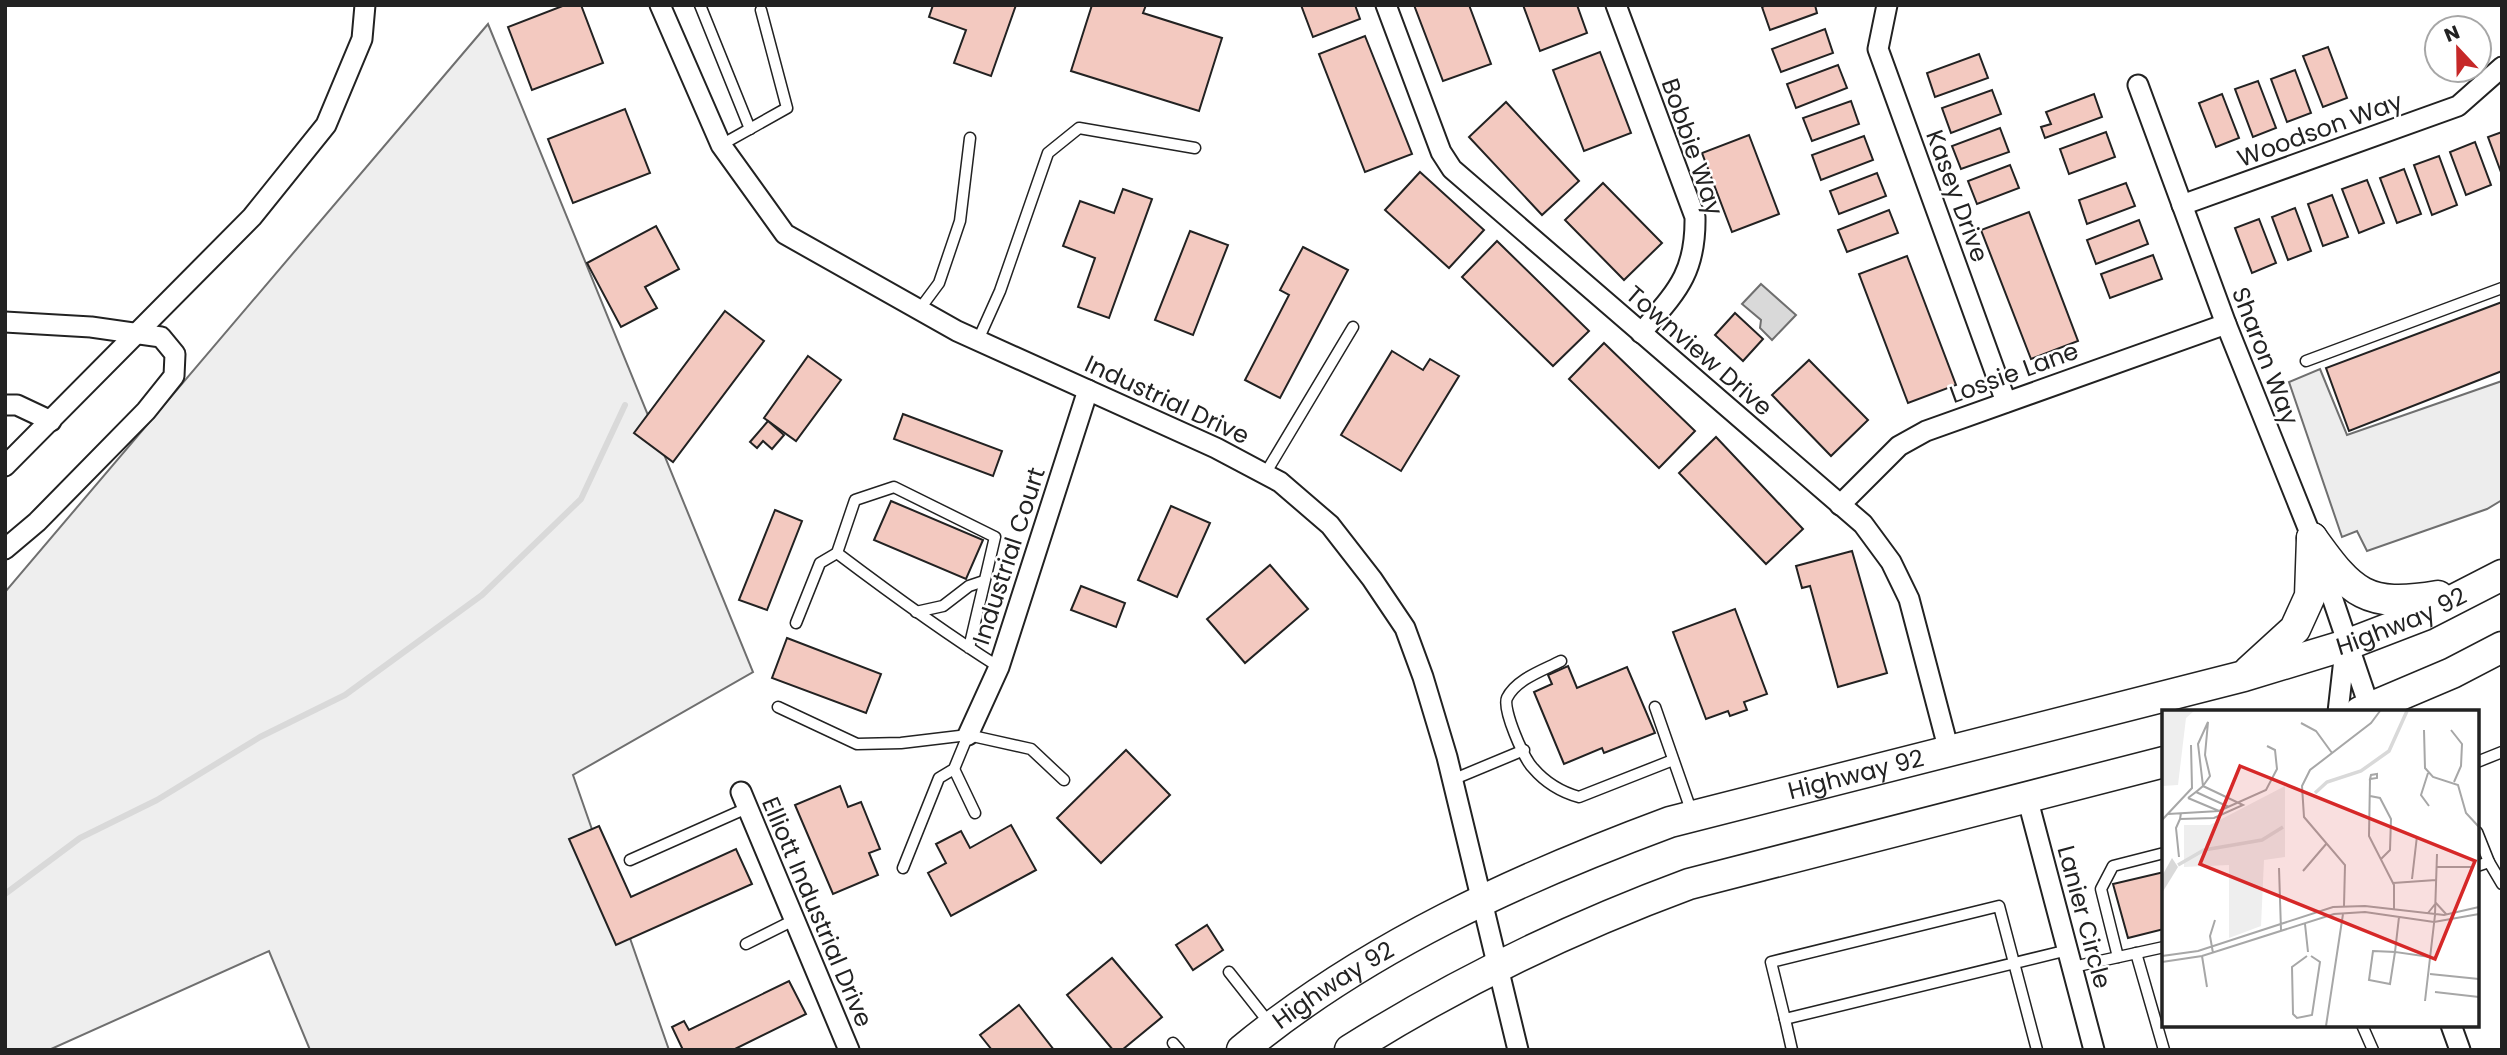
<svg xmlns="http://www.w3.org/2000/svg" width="2507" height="1055" viewBox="0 0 2507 1055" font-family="Poppins,sans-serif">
<rect width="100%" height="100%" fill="#fff"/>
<path fill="#eee" stroke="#6f6f6f" stroke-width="2" d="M488 24 753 672 573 775 669 1050H310L269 951 49 1050H5V592Z"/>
<path fill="#ededed" stroke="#6f6f6f" stroke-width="2" d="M2320 369 2347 435 2502 381V500L2487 509 2367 551 2357 531 2342 537 2289 382Z"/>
<path fill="#d9d9d9" stroke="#6f6f6f" stroke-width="2" d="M1761 284 1796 315 1772 340 1760 328 1761 320 1742 304Z"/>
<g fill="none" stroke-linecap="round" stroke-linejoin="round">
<path stroke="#d9d9d9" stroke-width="6" d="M5 894 80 838 157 800 260 737 345 695 482 595 581 499 625 405"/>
</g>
<g fill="#f3c9c0" stroke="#222" stroke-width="2">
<path d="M565 5H581L603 63 532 90 508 27Z"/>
<path d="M933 5H1016L991 76 954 63 966 30 929 17Z"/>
<path d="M1092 5H1146L1143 13 1222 38 1199 111 1071 71Z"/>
<path d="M1301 5H1355L1360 19 1313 37Z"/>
<path d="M1414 5H1469L1491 64 1443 81Z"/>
<path d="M1523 5H1577L1587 33 1540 51Z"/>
<path d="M1766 5H1815L1817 13 1770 30 1762 7Z"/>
<path d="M1825 29 1833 53 1781 72 1772 49Z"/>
<path d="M1365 36 1412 154 1365 172 1319 54Z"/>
<path d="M2328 47 2347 98 2323 107 2303 56Z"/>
<path d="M1600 52 1631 133 1584 151 1553 70Z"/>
<path d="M1979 54 1988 78 1935 97 1927 73Z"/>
<path d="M1838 65 1847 88 1796 108 1787 84Z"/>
<path d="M2295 70 2311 113 2287 122 2271 79Z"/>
<path d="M2258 81 2276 128 2253 137 2235 89Z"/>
<path d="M1992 90 2001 114 1951 133 1942 108Z"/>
<path d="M2094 94 2102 117 2045 138 2041 127 2051 124 2046 112Z"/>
<path d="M2222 94 2239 138 2216 147 2199 103Z"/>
<path d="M1851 101 1859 124 1812 141 1803 118Z"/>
<path d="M1506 102 1579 181 1542 215 1469 137Z"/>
<path d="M625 109 650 173 573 203 548 139Z"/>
<path d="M2000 128 2009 152 1961 169 1952 146Z"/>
<path d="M2106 132 2115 157 2069 174 2060 149Z"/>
<path d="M2502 132V175L2488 137Z"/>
<path d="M1749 135 1779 214 1732 232 1702 153Z"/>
<path d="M1864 136 1873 160 1821 180 1812 155Z"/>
<path d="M2475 142 2491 185 2466 195 2450 152Z"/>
<path d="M2439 156 2457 205 2432 215 2414 165Z"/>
<path d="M2010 165 2019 188 1977 204 1968 181Z"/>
<path d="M2404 169 2421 214 2397 223 2380 178Z"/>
<path d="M1420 172 1484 230 1449 268 1385 210Z"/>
<path d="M1877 173 1886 196 1839 214 1830 191Z"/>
<path d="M2367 180 2384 223 2359 233 2342 189Z"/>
<path d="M1603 183 1662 243 1624 280 1565 220Z"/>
<path d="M2126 183 2135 206 2087 224 2079 200Z"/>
<path d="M1123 189 1152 199 1109 318 1078 307 1095 258 1063 246 1080 201 1114 213Z"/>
<path d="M2332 195 2348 237 2323 246 2308 204Z"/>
<path d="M2295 208 2311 251 2288 260 2272 217Z"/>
<path d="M1889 210 1898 233 1847 252 1838 230Z"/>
<path d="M2029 212 2078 341 2031 359 1981 230Z"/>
<path d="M2259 219 2276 263 2252 273 2235 228Z"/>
<path d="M2139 220 2148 244 2096 264 2087 240Z"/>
<path d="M656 226 679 269 645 287 657 308 621 327 587 263Z"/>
<path d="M1190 231 1228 245 1193 335 1155 320Z"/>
<path d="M1497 241 1589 331 1553 366 1462 277Z"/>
<path d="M1303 247 1348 270 1280 398 1245 380 1289 295 1280 290Z"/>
<path d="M2153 255 2162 279 2110 298 2101 274Z"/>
<path d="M1907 256 1956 385 1908 403 1859 274Z"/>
<path d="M2502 302V371L2349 431 2326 368Z"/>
<path d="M725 311 764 341 673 462 634 433Z"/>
<path d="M1735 313 1763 339 1743 361 1715 335Z"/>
<path d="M1604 343 1695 431 1659 468 1569 379Z"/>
<path d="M1392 351 1423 370 1430 359 1459 376 1401 471 1341 435Z"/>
<path d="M808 356 841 380 796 441 764 418Z"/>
<path d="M1809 360 1868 420 1831 456 1772 395Z"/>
<path d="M903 414 1002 451 993 476 894 439Z"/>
<path d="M768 421 784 435 772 449 763 441 757 448 750 442Z"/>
<path d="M1716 437 1803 529 1766 564 1679 473Z"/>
<path d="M891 501 983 540 966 579 874 540Z"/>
<path d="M1171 506 1210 523 1177 597 1138 580Z"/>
<path d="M775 510 802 521 767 610 739 600Z"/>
<path d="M1852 551 1887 673 1838 687 1810 586 1802 588 1796 566Z"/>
<path d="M1270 565 1308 609 1245 663 1207 619Z"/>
<path d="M1081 586 1125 603 1116 627 1071 610Z"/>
<path d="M1735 609 1767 694 1744 702 1747 710 1730 716 1728 711 1706 719 1673 632Z"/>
<path d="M787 638 881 674 866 713 772 678Z"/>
<path d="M1568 666 1577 688 1627 667 1655 733 1604 753 1602 748 1564 764 1534 692 1552 684 1548 675Z"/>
<path d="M1126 750 1170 795 1101 863 1057 818Z"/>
<path d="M840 786 848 807 861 802 880 849 869 853 878 875 833 894 795 805Z"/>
<path d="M1011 825 1036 870 951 916 928 873 946 863 936 844 961 831 970 848Z"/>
<path d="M599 826 631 897 736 849 752 884 616 945 569 839Z"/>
<path d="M2164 872V929L2128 938 2113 884Z"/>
<path d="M1207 925 1223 950 1193 970 1176 945Z"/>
<path d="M1112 958 1162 1017 1122 1050H1113L1067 995Z"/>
<path d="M789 981 806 1014 733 1050H683L672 1027 684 1021 689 1030Z"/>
<path d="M1019 1005 1054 1050H992L980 1035Z"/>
</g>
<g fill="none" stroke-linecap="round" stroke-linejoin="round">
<defs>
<g id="service">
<path d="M700 5 750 129"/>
<path d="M721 145 787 108 761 10"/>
<path d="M919 310 939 283 960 221 970 138"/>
<path d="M978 340 1000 291 1048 153 1079 128 1195 148"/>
<path d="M2306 361 2502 288"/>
<path d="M1265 474 1353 327"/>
<path d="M916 612 943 606 969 586 984 581"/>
<path d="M796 623 820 563 837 553"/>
<path d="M969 648 995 537 894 487 855 500 837 553C890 593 943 632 999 667"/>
<path d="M1561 661C1544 670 1516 679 1507 698 1502 709 1524 759 1533 768 1545 782 1561 792 1579 797L1673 760"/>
<path d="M778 707 857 744 901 743 968 735 1031 749 1064 780"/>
<path d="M1655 707 1692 813"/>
<path d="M2477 762 2502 752"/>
<path d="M954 769 975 813"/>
<path d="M1452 780 1524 750"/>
<path d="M2477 832 2489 862 2477 866"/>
<path d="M630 860 747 808"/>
<path d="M2489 862 2502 884"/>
<path d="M903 868 939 778 954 769 968 735"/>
<path d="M746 944 794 920"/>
<path d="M2136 953 2164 1050"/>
<path d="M2118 957 2101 889 2113 866 2164 853"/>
<path d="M2073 967 2164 947"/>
<path d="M1229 972 1270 1024"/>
<path d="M1785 1019 1792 1050"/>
<path d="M2362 1025 2373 1050"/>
<path d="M1173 1043 1179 1050"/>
<path d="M2037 1050 1999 906 1771 962 1785 1019 2068 950"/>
</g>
<g id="minor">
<path d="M660 5 721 145 785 234 957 331 1216 448 1280 482 1330 525 1372 579 1405 628 1423 677 1447 757 1518 1050"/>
<path d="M1386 5 1441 152 1452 169 1863 524 1891 562 1909 599 1949 751"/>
<path d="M1616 5 1695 217C1696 274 1676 292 1641 333"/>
<path d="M1887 5 1878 49 2006 402"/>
<path d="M2138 85 2226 324 2312 538 2371 712"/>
<path d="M2182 205 2458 106 2502 67"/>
<path d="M5 322 91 327 161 337 175 354 174 376 146 411 37 522 5 549"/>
<path d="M5 405H17L51 421"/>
<path d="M5 466 252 217 326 125 362 39 365 5"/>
<path d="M1840 505 1899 446 1926 431 2226 324"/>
<path d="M2338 712 2345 650"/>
<path d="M968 735 999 667 1088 390"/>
<path d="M741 792 849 1050"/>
<path d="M2027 797 2094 1050"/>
<path d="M2451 1025 2460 1050"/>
</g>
<g id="primary">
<path d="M2312 538C2352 594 2366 608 2438 596"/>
<path d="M2249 671 2295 629 2310 596 2312 538"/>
<path d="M2360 712 2452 673 2502 647"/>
<path id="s1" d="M1242 1050C1367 947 1519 878 1670 822L2244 676 2346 645 2424 615 2502 575"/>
<path d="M1350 1050C1458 982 1570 928 1689 884L2164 762"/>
</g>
</defs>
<use href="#service" stroke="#222" stroke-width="13"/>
<use href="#minor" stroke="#222" stroke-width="23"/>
<use href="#primary" stroke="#222" stroke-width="33"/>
<use href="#service" stroke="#fff" stroke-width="10"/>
<use href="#minor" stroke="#fff" stroke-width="19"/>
<use href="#primary" stroke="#fff" stroke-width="30"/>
</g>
<g text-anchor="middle" stroke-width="5" stroke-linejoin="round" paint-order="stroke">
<g font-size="24" fill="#222" stroke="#fff">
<text transform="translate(2320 130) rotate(-20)" y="8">Woodson Way</text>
<text transform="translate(1692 147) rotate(71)" y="8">Bobbie Way</text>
<text transform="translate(1957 196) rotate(70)" y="8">Kasey Drive</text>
<text transform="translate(1699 351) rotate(41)" y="8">Townview Drive</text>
<text transform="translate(2265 356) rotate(69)" y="8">Sharon Way</text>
<text transform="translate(2014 373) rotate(-20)" y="8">Lossie Lane</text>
<text transform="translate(1167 400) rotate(25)" y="8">Industrial Drive</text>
<text transform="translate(1009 556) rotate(-72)" y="8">Industrial Court</text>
<text dy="8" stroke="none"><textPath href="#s1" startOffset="1246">Highway 92</textPath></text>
<text dy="8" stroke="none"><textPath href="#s1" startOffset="679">Highway 92</textPath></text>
<text transform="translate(817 912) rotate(67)" y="8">Elliott Industrial Drive</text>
<text transform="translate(2084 917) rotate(75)" y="8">Lanier Circle</text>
<text dy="8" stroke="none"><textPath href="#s1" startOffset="112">Highway 92</textPath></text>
</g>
</g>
<g transform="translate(2162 710)">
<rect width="317" height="317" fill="#fff"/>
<path d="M0 1H32L24 8 16 75 0 76ZM123 76V147L102 150 99 216 67 228V155L22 157V115H48Z" fill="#eee"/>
<path d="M10 148 16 157 0 183V166Z" fill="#d9d9d9"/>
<path fill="none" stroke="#d9d9d9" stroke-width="3.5" d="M153 83 165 72 199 61 227 41 245 1M16 155 42 140 100 130 121 117"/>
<path fill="none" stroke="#a7a7a7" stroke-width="2" d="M139 13 154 21 170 43M262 20 263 58 271 67 296 75 304 103 317 117M289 20 300 34 299 56 292 72M266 63 259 85 267 96M215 64V68L208 69 209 65ZM208 69 207 126 232 175V200M208 86 218 88 229 109 228 140 219 149M26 88 34 82 67 97M26 88 57 101M19 103 18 109 52 108 81 95 41 76 48 66 43 45 46 12 36 34 41 76 34 82M6 104 57 101 104 80 115 59 113 40 105 36M0 110 30 78 29 35M17 147 14 118 18 109M274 157H310M117 158 119 220M141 161 165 133M250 169 255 126M231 173 274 170M182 196 183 155 142 107 140 76 148 60 209 13 218 1M266 203 274 193 284 204M273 204 275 144M237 207 233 242 268 247M143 214 146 242M211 241 233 242 228 274 207 270ZM51 243 48 226 53 210M0 246 36 241 171 197 203 196 282 205 317 197M40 246 45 277M145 246 130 257 131 304 135 308 150 305 158 252 149 246M0 252 40 246 172 204 203 202 272 212 317 204M268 264 317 269M273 282 317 287M263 291 273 205M164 316 181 204"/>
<path fill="#d62828" fill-opacity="0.15" stroke="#d62828" stroke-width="3.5" d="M78 56 313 151 273 249 38 154Z"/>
<rect width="317" height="317" fill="none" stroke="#222" stroke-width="3.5"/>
</g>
<rect width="2507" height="1055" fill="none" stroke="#222222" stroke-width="14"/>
<g transform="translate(2458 49) rotate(338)"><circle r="33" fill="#ffffff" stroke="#a7a7a7" stroke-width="2"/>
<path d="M0-5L12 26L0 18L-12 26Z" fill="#c62828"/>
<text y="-10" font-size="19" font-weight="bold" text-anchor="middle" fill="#222222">N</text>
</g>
</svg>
